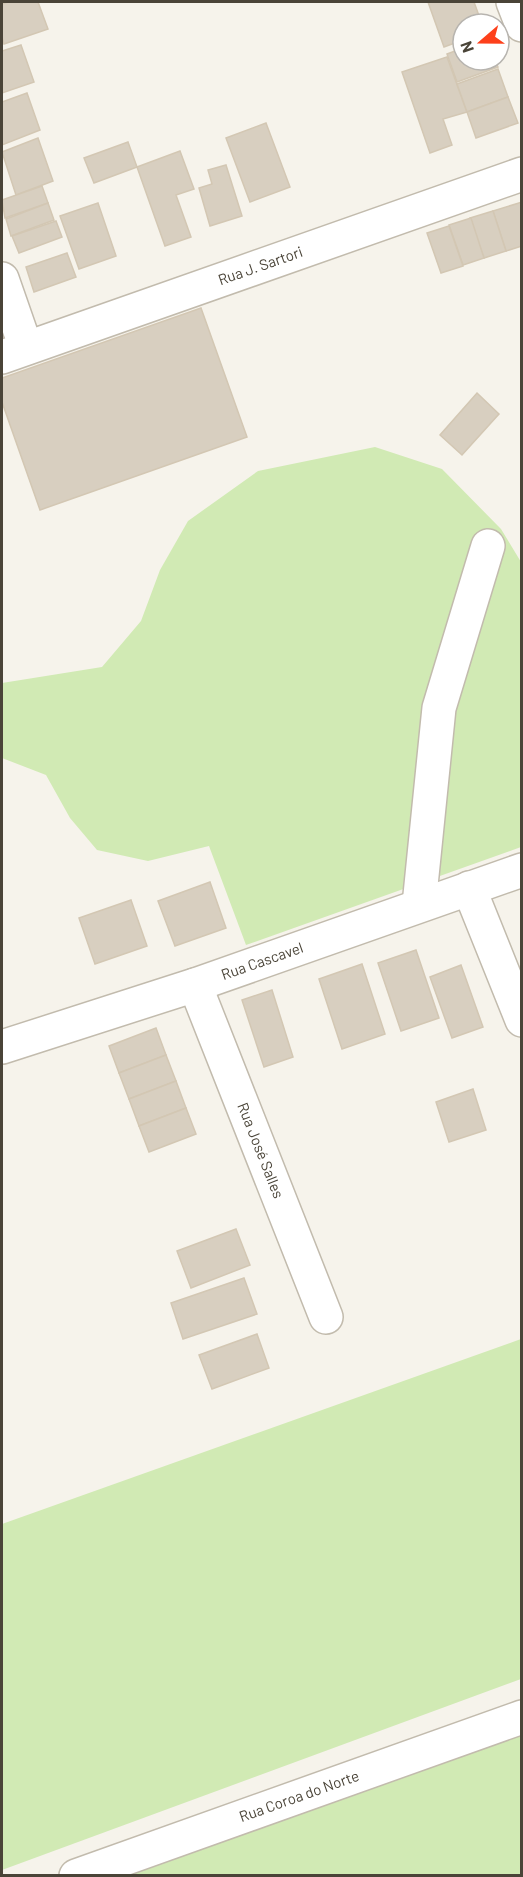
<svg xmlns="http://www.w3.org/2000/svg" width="523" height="1877" viewBox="0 0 523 1877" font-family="Barlow,sans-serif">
<rect width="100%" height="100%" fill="#f6f3eb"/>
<g fill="#d1eab4">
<path d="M375 447 442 469 501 529 521 562V847L246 945 209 846 148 861 97 850 70 818 46 775 2 758V683L102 667 141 621 160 570 188 521 258 471Z"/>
<path d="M521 1339V1679L2 1870V1524Z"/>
<path d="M521 1734V1875H129Z"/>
</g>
<g fill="#d8cfc0" stroke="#d3c7b3" stroke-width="1.5">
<path d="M8 2H38L48 29 4 44 2 37V4Z"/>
<path d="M428 2H474L482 24H463V40L444 47Z"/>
<path d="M21 45 34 82 2 93V51Z"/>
<path d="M463 48V60H495L498 67 457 82 447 54Z"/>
<path d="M447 57 467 112 443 119 452 145 430 153 402 72Z"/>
<path d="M498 69 508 97 467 112 457 84Z"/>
<path d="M27 93 40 130 2 145V102Z"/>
<path d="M508 97 518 123 476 138 467 112Z"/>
<path d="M266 123 290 187 250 202 226 138Z"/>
<path d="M38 138 53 181 16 195 2 152Z"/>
<path d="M128 142 137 167 94 183 84 158Z"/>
<path d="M180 151 194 189 176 195 191 237 165 246 137 167Z"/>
<path d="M226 165 242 216 210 226 199 188 212 184 208 170Z"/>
<path d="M42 186 48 203 5 218 2 200Z"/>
<path d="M522 202V246L506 251 493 211Z"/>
<path d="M48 203 54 220 11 236 6 219Z"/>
<path d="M98 203 116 256 79 269 60 216Z"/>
<path d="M493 211 506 251 484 258 470 218Z"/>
<path d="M471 218 484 258 463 265 449 225Z"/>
<path d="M56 221 62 237 19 253 12 236Z"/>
<path d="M449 226 463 266 441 273 427 233Z"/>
<path d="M67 253 76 277 34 292 26 267Z"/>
<path d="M201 308 247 437 40 510 2 402V378Z"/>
<path d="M477 393 499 414 462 455 440 435Z"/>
<path d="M210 882 226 928 175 946 158 901Z"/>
<path d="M131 900 147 946 95 964 79 918Z"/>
<path d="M416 950 439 1018 401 1031 378 963Z"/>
<path d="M362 964 385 1034 342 1049 319 979Z"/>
<path d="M461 965 483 1027 452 1038 430 977Z"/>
<path d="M272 990 293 1057 264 1067 242 1000Z"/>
<path d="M156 1028 166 1055 119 1073 109 1046Z"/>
<path d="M166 1055 176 1081 129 1099 119 1073Z"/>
<path d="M176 1081 186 1108 139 1126 129 1099Z"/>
<path d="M473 1089 486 1130 449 1142 436 1102Z"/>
<path d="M186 1108 196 1134 149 1152 139 1126Z"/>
<path d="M236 1229 250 1265 191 1288 177 1251Z"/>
<path d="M244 1278 257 1314 183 1339 171 1303Z"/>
<path d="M257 1334 269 1368 212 1389 199 1355Z"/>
</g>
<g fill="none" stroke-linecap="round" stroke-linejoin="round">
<defs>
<g id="minor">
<path d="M513 2 522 25"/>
<path d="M2 279 26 348"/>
<path id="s1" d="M2 357 522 174"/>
<path d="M469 888 522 1020"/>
<path d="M419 905 439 708 488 546"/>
<path id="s2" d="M195 985 326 1317"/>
<path id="s3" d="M2 1047 195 985 522 870"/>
<path id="s4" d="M76 1876 522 1717"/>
</g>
</defs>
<use href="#minor" stroke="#c2bbad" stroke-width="36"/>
<use href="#minor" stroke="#fff" stroke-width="33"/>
</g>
<g text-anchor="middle" stroke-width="6" stroke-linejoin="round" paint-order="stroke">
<g font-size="15" fill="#4a4438" stroke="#fff">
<text dy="5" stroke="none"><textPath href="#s1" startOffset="274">Rua J. Sartori</textPath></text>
<text dy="5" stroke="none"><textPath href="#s3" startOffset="274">Rua Cascavel</textPath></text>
<text dy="5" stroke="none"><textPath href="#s2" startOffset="178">Rua José Salles</textPath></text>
<text dy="5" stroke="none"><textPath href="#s4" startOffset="237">Rua Coroa do Norte</textPath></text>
</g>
</g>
<rect width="523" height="1877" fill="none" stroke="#4a4438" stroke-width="6"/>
<g transform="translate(481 42) rotate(250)"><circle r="28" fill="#ffffff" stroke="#b7b4af" stroke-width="1.5"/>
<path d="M0-4.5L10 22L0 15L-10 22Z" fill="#fd401b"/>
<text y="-9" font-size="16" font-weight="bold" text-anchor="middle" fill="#4a4438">N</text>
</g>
</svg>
